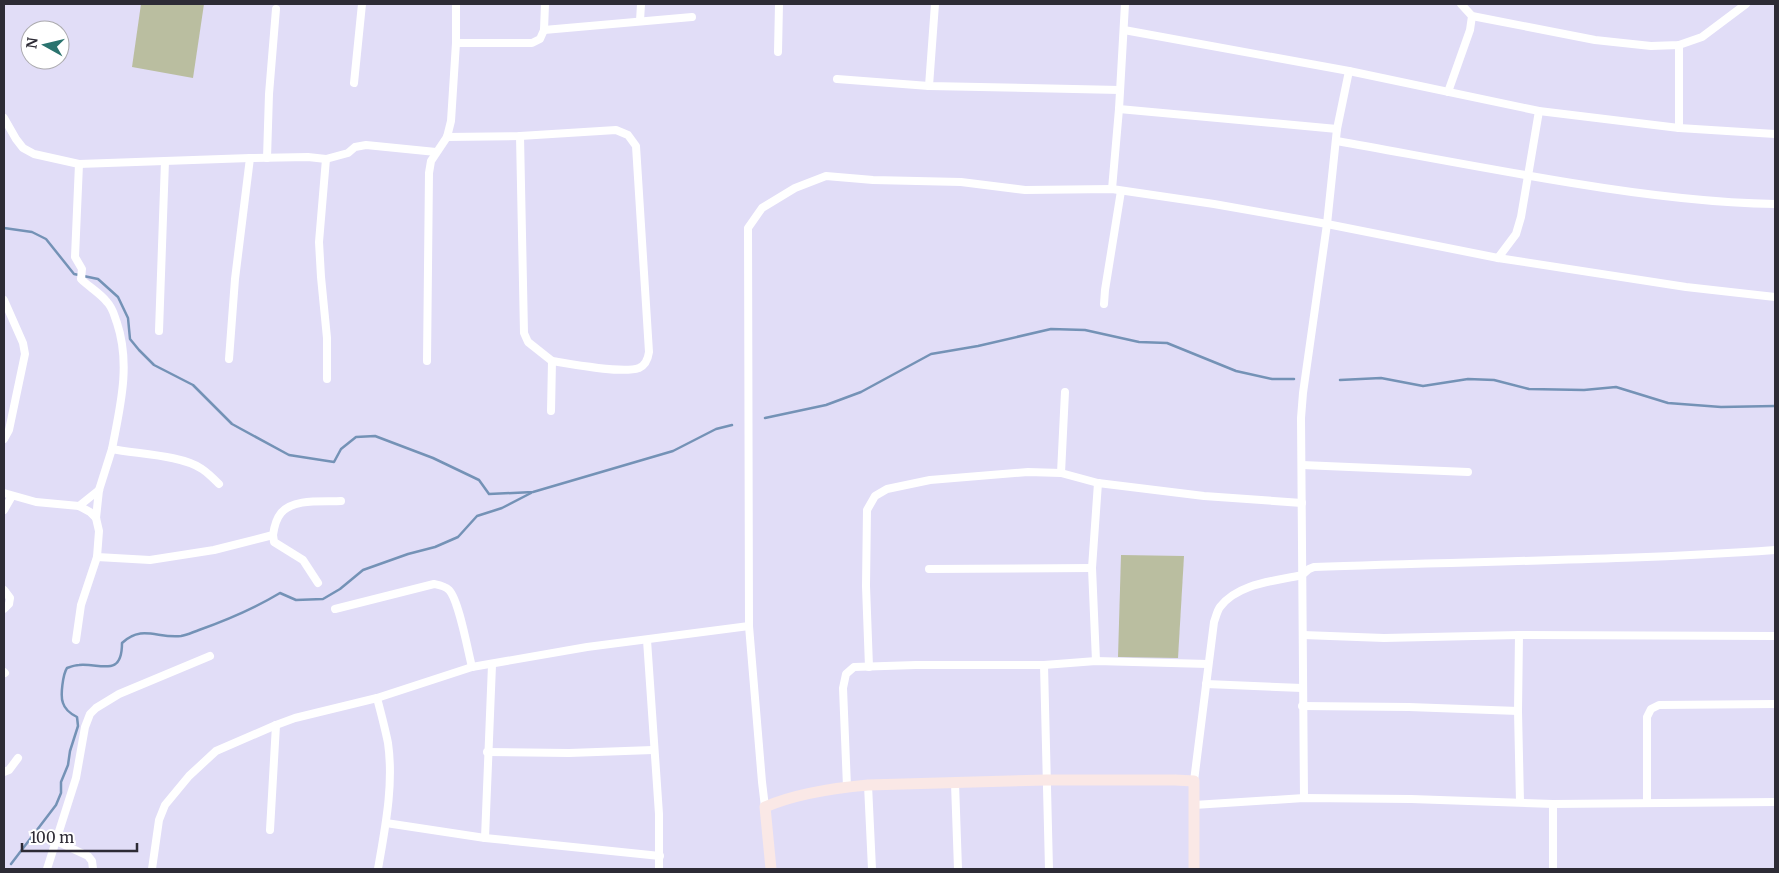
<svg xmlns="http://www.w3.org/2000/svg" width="1779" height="873" viewBox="0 0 1779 873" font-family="Merriweather,serif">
<rect width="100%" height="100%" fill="#e1ddf7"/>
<g fill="#babea0">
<path d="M141 4H204L193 78 132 67Z"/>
<path d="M1121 555 1184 556 1178 658 1118 657Z"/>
</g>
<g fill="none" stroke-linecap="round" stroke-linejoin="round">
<g stroke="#7492b6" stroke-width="2.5">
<path d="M4 228 32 232 46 239 74 274 98 279 118 297 128 318 130 339 139 350 154 365 193 385 232 424 289 455 334 462 341 449 356 437 375 436 433 458 479 480 489 494 533 492 673 451 716 429 732 425"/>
<path d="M1340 380 1381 378 1423 386 1468 379 1494 380 1529 389 1584 390 1616 387 1668 403 1721 407 1775 406"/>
<path d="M765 418 826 405 861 392 931 354 978 346 1051 329 1085 330 1139 342 1167 343 1236 371 1272 379H1294"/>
<path d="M11 864 56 805 61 793V782L68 765 70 751 78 726 77 717C71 714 65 710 63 703 60 696 63 674 67 668 70 667 75 665 79 665 101 663 122 678 122 643 142 624 158 639 181 636 187 635 193 632 199 630 227 620 255 608 280 593L296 600 323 599 340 589 363 570 408 554 435 547 458 537 477 516 502 508 531 493"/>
</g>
<g stroke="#fff" stroke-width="8">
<path d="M1472 16 1595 40 1651 46 1679 45 1702 37 1746 4"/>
<path d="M640 21 641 4"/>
<path d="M544 30 692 17"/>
<path d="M1124 30 1349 71 1539 111 1679 128 1775 134"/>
<path d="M456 43H532L540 39 544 30 545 4"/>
<path d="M778 52 779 4"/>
<path d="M837 79 929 86 1120 90"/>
<path d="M354 83 362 4"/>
<path d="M929 86 935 4"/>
<path d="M1448 92 1470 30 1472 16 1461 4"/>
<path d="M1119 109 1337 129"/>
<path d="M4 118 16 139 23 148 34 154 79 164 250 158 308 157 326 159 348 153 355 147 366 145 436 152"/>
<path d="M1679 128V45"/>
<path d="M520 136 524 333 528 342 552 361 551 411"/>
<path d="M447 137 520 136 616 130 628 135 636 146 649 352C648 359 646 365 639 368 622 374 571 364 552 361"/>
<path d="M1337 141C1415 155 1493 170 1572 183 1639 194 1707 203 1775 204"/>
<path d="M267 158 269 94 276 9"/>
<path d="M326 159 319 242 321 277 327 338V379"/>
<path d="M79 164 75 257 82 269 81 279C89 287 100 293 107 302 113 308 114 315 117 323 131 365 120 407 112 449"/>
<path d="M1112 189 1119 109 1125 4"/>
<path d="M1498 258 1516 234 1521 217 1539 111"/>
<path d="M4 300 23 343 25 354 9 430 4 439"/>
<path d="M1104 304 1105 290 1121 191"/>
<path d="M159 331 165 161"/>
<path d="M229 359 235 279 250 158"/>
<path d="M427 361 429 173 431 161 447 137 451 121 456 43V4"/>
<path d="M1302 465 1468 472"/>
<path d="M1061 473 1065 392"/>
<path d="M4 493 36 502 79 506 90 512 96 518"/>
<path d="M79 506 99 490"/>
<path d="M4 510 12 496"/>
<path d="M273 535 274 542 303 560 318 583"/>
<path d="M97 557 150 560 214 550 273 535C274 528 276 519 281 513 293 498 324 502 341 501"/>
<path d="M929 569 1092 568"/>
<path d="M4 590 10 598 9 604 4 609"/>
<path d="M335 609 434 584C439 585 445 586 449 590 459 600 468 652 472 667"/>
<path d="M1303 635 1384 638 1519 635 1775 636"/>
<path d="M1519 635 1518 711 1520 802"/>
<path d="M76 640 81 605 97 557 99 531 96 518 99 490 112 449C136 454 182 455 202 469 208 473 214 479 219 484"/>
<path d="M647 640 659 814V869"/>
<path d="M1096 661 1092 568 1098 483"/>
<path d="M1044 665 1049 869"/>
<path d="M869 667 866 586 867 510 875 496 887 489 930 480 1028 472 1061 473 1098 483 1204 496 1302 503"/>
<path d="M4 672 5 673"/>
<path d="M1206 684 1302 688"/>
<path d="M377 698C381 713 385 728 388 743 394 785 385 828 378 869"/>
<path d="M1302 706 1409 707 1518 711"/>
<path d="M487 752 569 753 653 750"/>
<path d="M4 772 9 770 18 758"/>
<path d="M1194 781 1214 622C1216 617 1217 611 1220 607 1238 583 1276 581 1302 575L1309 569 1314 567C1468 561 1622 561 1775 550"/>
<path d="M955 783 958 869"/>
<path d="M868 785 872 869"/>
<path d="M847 787 843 688 846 674 854 667 916 665H1044L1096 661 1208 664"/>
<path d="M1304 798 1301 418 1303 393 1327 224 1337 129 1349 71"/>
<path d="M1647 802V717L1651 709 1659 705 1775 704"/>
<path d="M1194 805 1304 798 1411 799 1553 804 1775 802"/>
<path d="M765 807 762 782 749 626 748 228 762 208 795 188 826 176 873 180 961 182 1025 190 1112 189 1214 204 1327 224 1498 258 1686 287 1775 297"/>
<path d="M386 823 485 838 660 856"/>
<path d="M270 830 276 725"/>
<path d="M485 838 492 665"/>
<path d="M56 841 88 856 92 861 93 869"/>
<path d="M47 869 76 778 85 727 90 714 96 708 119 694 210 656"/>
<path d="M152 869 159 820 165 805 189 776 216 751 276 725 295 718 377 698 472 667 587 647 749 626"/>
<path d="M1553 869V804"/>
</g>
<path stroke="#fae8e6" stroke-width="11" d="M771 869 765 807C797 793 834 788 868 785L1046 780H1175L1194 781V869"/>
</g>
<rect width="1779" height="873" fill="none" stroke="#2d2b35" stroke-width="10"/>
<g transform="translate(45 45) rotate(278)"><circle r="24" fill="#ffffff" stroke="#abaaae"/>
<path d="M0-4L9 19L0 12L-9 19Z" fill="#2a736e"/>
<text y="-8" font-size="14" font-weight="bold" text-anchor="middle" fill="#2d2b35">N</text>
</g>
<path d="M22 843v8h115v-8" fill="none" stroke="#2d2b35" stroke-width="2.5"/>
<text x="30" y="843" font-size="15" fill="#2d2b35" stroke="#ffffff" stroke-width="4" paint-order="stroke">100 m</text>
</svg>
